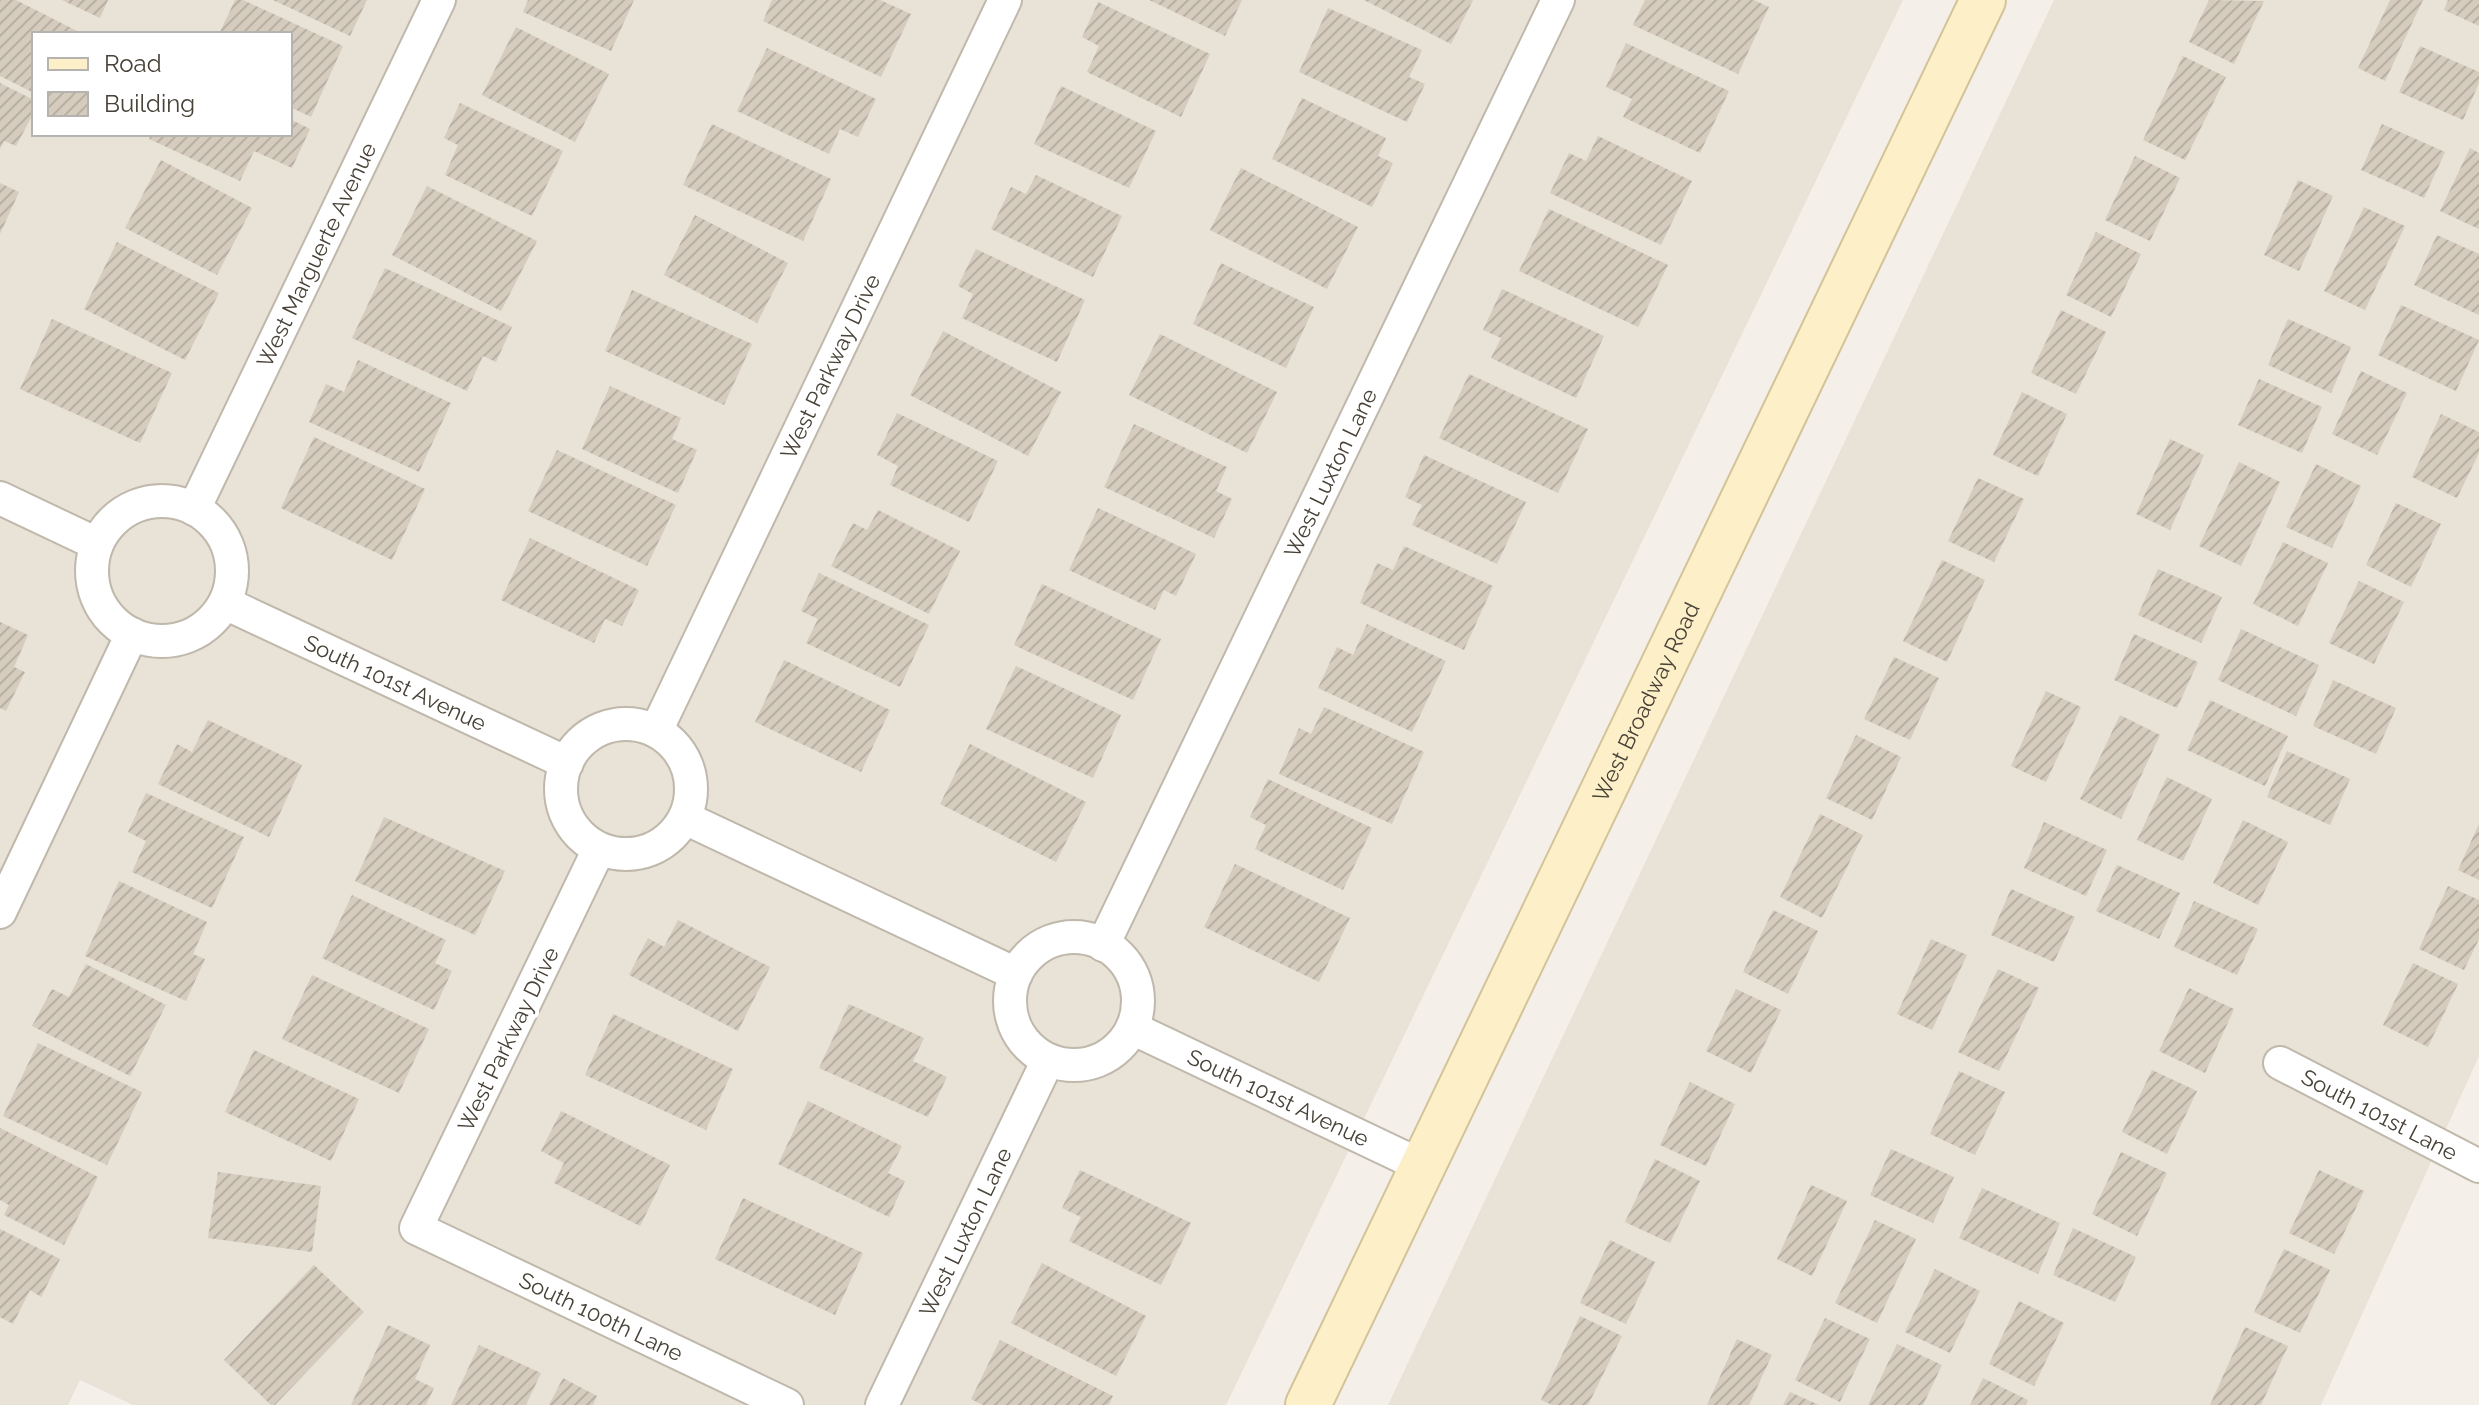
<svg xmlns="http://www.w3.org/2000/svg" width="2479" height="1405" viewBox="0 0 2479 1405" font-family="Raleway,sans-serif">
<defs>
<pattern id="building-hatch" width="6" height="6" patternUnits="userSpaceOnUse" patternTransform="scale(2)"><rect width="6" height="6" fill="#d5ccbe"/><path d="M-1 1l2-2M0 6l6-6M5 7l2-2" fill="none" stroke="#b8b0a4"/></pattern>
</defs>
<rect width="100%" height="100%" fill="#f4f0e9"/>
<g fill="#e8e2d7" fill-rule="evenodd">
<path d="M0 0H1903L1226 1405H133L80 1380 68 1405H0ZM34 34H290V134H34Z"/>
<path d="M2054 0H2479V1056L2321 1405H1388Z"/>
</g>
<g fill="url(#building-hatch)">
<path d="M0 0H16L83 34H34V93L0 76Z"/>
<path d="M62 0H108L100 18Z"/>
<path d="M235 0H243L343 46 311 117 290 107V34H219Z"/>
<path d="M273 0H367L350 36Z"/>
<path d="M528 0H634L611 51 523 12Z"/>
<path d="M772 0H880L911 14 881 77 763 21Z"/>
<path d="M1149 0H1242L1225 36Z"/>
<path d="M1364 0H1473L1451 44Z"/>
<path d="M1645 0H1754L1769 7 1738 74 1633 25Z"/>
<path d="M2209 0 2264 1 2234 64 2189 42Z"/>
<path d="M2390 0H2423L2385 81 2358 68Z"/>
<path d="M2448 0H2479V26L2444 10Z"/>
<path d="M1098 2 1210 54 1181 117 1087 72 1099 46 1082 37Z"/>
<path d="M1328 8 1422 50 1409 77 1425 84 1407 122 1299 72Z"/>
<path d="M516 27 609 74 575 142 482 95Z"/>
<path d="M1626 43 1729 91 1700 153 1623 117 1632 99 1606 87Z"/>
<path d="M2420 46 2479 72V83L2463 120 2399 92Z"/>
<path d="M767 48 876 99 858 137 840 129 829 154 737 111Z"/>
<path d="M2183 56 2226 77 2185 160 2143 140Z"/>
<path d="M0 83 34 100V112L16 146 4 141 0 149Z"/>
<path d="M1061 86 1156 131 1129 188 1034 144Z"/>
<path d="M1302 98 1386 138 1378 156 1393 163 1372 207 1272 159Z"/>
<path d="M460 103 563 151 532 216 445 175 458 145 444 138Z"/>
<path d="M290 119 310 129 292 168 254 151 240 181 149 139 151 134H290Z"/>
<path d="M712 124 831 179 803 241 683 185Z"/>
<path d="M2382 124 2445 152 2424 198 2361 170Z"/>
<path d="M1598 136 1692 181 1661 245 1550 193 1569 153 1586 161Z"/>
<path d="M2470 148 2479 153V229L2440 211Z"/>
<path d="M2135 156 2180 178 2150 241 2105 220Z"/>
<path d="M161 160 252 208 217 275 125 228Z"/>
<path d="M1241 168 1358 227 1327 289 1210 230Z"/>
<path d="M1036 175 1122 216 1093 277 991 229 1011 187 1026 194Z"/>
<path d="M2298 180 2333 196 2299 271 2264 255Z"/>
<path d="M0 183 19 192 0 234Z"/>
<path d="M427 186 537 241 501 311 392 255Z"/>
<path d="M2364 207 2405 226 2365 310 2324 291Z"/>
<path d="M1549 209 1668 265 1638 327 1519 271Z"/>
<path d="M695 215 788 263 757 323 664 275Z"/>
<path d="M2096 232 2141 254 2111 317 2066 295Z"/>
<path d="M2437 235 2479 254V315L2414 285Z"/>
<path d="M117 242 219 293 185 360 84 309Z"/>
<path d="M976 249 1085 300 1057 362 962 318 973 294 958 286Z"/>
<path d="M1221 263 1314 307 1286 368 1193 324Z"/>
<path d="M385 268 512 327 496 362 483 356 467 391 352 338Z"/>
<path d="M1502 289 1604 336 1576 398 1491 358 1501 338 1483 330Z"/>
<path d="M632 290 752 344 724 405 605 351Z"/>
<path d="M2401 305 2479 340 2456 391 2378 355Z"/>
<path d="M2061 310 2106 332 2076 394 2031 373Z"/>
<path d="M52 319 172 373 140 443 20 389Z"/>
<path d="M2288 319 2351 347 2331 393 2268 365Z"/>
<path d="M943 331 1061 392 1028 456 910 395Z"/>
<path d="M1160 334 1277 392 1247 453 1129 395Z"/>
<path d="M358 360 451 403 419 472 309 422 326 384 344 392Z"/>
<path d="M2361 371 2407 393 2377 455 2332 434Z"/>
<path d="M1469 374 1588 429 1558 493 1439 438Z"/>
<path d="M2259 379 2322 407 2302 453 2238 425Z"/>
<path d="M610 386 681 418 672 439 697 450 678 493 582 449Z"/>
<path d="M2022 392 2067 414 2038 476 1993 455Z"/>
<path d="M897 413 998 461 969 522 890 485 898 466 877 455Z"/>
<path d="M2441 414 2479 432V453L2457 498 2412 477Z"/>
<path d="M1134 424 1227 467 1216 491 1232 499 1214 538 1104 487Z"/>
<path d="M314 437 425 489 392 560 281 508Z"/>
<path d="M2170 439 2204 455 2170 530 2136 514Z"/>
<path d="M557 450 676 505 647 566 528 511Z"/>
<path d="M1424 455 1526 502 1497 564 1412 525 1422 505 1405 497Z"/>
<path d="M2239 462 2280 482 2241 566 2199 546Z"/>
<path d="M2316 464 2361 486 2332 548 2286 527Z"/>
<path d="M1978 478 2024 499 1994 562 1948 541Z"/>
<path d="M2396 503 2441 524 2411 587 2366 565Z"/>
<path d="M1098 508 1196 554 1176 596 1164 590 1155 610 1069 570Z"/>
<path d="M878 510 960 551 929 614 831 566 853 523 867 530Z"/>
<path d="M530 538 639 590 622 626 605 619 594 643 501 600Z"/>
<path d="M2283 542 2328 563 2298 626 2253 604Z"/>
<path d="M1404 546 1493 586 1464 650 1360 603 1377 563 1393 570Z"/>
<path d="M1942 560 1985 580 1947 662 1903 641Z"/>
<path d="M2158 569 2222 597 2201 643 2138 615Z"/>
<path d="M819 573 929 625 900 687 806 643 818 619 801 611Z"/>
<path d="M2359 581 2404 602 2374 664 2329 643Z"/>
<path d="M1042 584 1161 639 1133 700 1014 645Z"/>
<path d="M0 622 28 635 14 667 25 672 6 711 0 708Z"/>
<path d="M1367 624 1446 661 1412 732 1318 688 1337 647 1353 655Z"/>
<path d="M2241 629 2319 665 2296 716 2218 680Z"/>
<path d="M2134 634 2198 662 2177 708 2114 680Z"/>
<path d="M1894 657 1939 678 1910 740 1864 719Z"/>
<path d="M784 660 890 710 861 772 755 722Z"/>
<path d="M1016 666 1121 715 1093 778 986 729Z"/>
<path d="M2333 680 2396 708 2376 754 2313 726Z"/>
<path d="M2046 691 2081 707 2046 782 2011 766Z"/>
<path d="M2210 700 2288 736 2265 786 2187 750Z"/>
<path d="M1324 707 1424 752 1392 824 1279 774 1299 728 1311 734Z"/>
<path d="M2120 715 2160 735 2121 819 2080 799Z"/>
<path d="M208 720 302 765 269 837 158 784 177 744 192 752Z"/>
<path d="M1856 735 1901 757 1872 820 1826 798Z"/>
<path d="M970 744 1086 802 1056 862 940 804Z"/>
<path d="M2287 751 2350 779 2330 825 2267 797Z"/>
<path d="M2167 777 2212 799 2183 861 2137 840Z"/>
<path d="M1268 779 1372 828 1343 890 1255 849 1266 825 1250 817Z"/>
<path d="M146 793 244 837 212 908 132 872 146 841 128 832Z"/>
<path d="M1820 814 1863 835 1822 918 1780 897Z"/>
<path d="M384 817 505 871 475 935 355 881Z"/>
<path d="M2243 820 2288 842 2258 905 2213 883Z"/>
<path d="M2044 822 2107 850 2086 896 2024 868Z"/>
<path d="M2479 824V880L2458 870Z"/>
<path d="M1235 864 1350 918 1319 982 1204 927Z"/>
<path d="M2117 865 2180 893 2159 939 2096 911Z"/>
<path d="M119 881 207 922 193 954 205 959 186 1001 85 956Z"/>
<path d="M2448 886 2479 900V939L2464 970 2419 949Z"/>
<path d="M2011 889 2075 917 2054 962 1991 935Z"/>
<path d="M352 895 446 940 435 963 452 971 434 1010 322 958Z"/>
<path d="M2194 901 2258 929 2237 975 2174 947Z"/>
<path d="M1773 910 1818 931 1788 994 1743 972Z"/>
<path d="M678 920 770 967 738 1031 629 975 648 938 664 947Z"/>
<path d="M1931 939 1967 955 1932 1030 1897 1014Z"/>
<path d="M2413 963 2458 984 2428 1047 2383 1025Z"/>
<path d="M86 964 166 1005 130 1076 32 1026 52 989 69 997Z"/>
<path d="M1998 969 2039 988 1999 1071 1958 1052Z"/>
<path d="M312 975 429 1029 399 1093 282 1039Z"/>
<path d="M2189 988 2234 1009 2205 1073 2159 1051Z"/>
<path d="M1736 989 1781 1010 1751 1073 1706 1051Z"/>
<path d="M849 1004 924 1038 913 1061 947 1077 928 1117 819 1068Z"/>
<path d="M613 1014 733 1069 706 1130 585 1075Z"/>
<path d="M38 1043 142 1092 107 1165 3 1116Z"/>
<path d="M254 1050 359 1099 331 1161 225 1112Z"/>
<path d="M2152 1070 2197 1091 2167 1154 2122 1132Z"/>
<path d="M1959 1071 2005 1092 1975 1155 1930 1134Z"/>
<path d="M1690 1082 1735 1104 1706 1166 1660 1145Z"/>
<path d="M808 1101 902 1146 888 1173 905 1181 889 1217 778 1164Z"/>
<path d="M561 1111 670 1165 640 1226 554 1183 564 1163 541 1151Z"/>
<path d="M0 1128 98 1177 64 1245 4 1215 9 1205 0 1200Z"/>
<path d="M1891 1149 1954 1177 1933 1223 1870 1195Z"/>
<path d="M2121 1152 2167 1173 2137 1236 2092 1214Z"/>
<path d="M1655 1159 1700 1181 1670 1243 1625 1222Z"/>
<path d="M1080 1170 1191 1223 1161 1285 1069 1241 1081 1217 1062 1208Z"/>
<path d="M2319 1170 2364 1191 2334 1254 2289 1233Z"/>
<path d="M218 1172 321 1186 312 1252 208 1238Z"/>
<path d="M1811 1185 1847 1201 1812 1276 1777 1259Z"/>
<path d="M1982 1188 2060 1223 2038 1274 1959 1238Z"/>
<path d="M743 1198 863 1253 835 1315 715 1259Z"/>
<path d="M1875 1220 1916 1239 1877 1323 1835 1303Z"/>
<path d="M2073 1228 2136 1257 2115 1302 2053 1275Z"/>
<path d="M0 1229 60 1259 41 1297 30 1290 13 1324 0 1317Z"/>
<path d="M1610 1240 1655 1262 1626 1324 1580 1303Z"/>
<path d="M2284 1249 2330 1270 2300 1333 2254 1312Z"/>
<path d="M1042 1263 1146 1316 1116 1376 1011 1323Z"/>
<path d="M314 1265 364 1312 275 1405H271L224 1360Z"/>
<path d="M1935 1269 1980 1291 1950 1353 1905 1332Z"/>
<path d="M2019 1301 2064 1323 2034 1386 1989 1364Z"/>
<path d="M1580 1316 1622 1336 1588 1405H1552L1541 1400Z"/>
<path d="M1825 1318 1870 1339 1840 1402 1795 1380Z"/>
<path d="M388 1325 430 1345 415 1379 434 1388 426 1405H351Z"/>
<path d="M2245 1327 2288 1346 2261 1405H2210Z"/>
<path d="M1737 1339 1772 1355 1749 1405H1707Z"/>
<path d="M1000 1340 1113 1396 1109 1405H983L971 1399Z"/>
<path d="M1897 1344 1942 1365 1923 1405H1868Z"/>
<path d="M479 1345 541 1373 526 1405H451Z"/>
<path d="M563 1378 597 1396 593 1405H549Z"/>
<path d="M1983 1378 2028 1400 2026 1405H1970Z"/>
<path d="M1790 1392 1819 1405H1783Z"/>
</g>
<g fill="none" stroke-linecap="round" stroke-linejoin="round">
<defs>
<g id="street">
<path d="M0 498 97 544"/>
<circle cx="162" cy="571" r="70"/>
<path id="s1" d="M194 509 439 0"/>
<path id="s2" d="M225 603 567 763"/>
<circle cx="626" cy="789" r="65"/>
<path id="s3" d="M656 731 1005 0"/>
<path d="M685 818 1016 974"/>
<path id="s4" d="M599 849 416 1228 787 1405"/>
<path d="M0 912 132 634"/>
<circle cx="1074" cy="1001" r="64"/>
<path id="s5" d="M1103 945 1558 0"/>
<path id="s6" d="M1132 1028 1424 1167"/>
<path id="s7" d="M2280 1063 2479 1166"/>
<path id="s8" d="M882 1405 1048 1060"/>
</g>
<g id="secondary">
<path id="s9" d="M1308 1405 1983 0"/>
</g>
</defs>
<use href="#street" stroke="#bfb8ab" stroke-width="36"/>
<use href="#secondary" stroke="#d3c399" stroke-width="48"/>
<use href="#street" stroke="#fff" stroke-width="32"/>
<use href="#secondary" stroke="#fdf0c9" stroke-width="44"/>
</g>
<g text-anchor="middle" stroke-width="8" stroke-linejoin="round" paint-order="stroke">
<g font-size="22" fill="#474137" stroke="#fff">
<text dy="8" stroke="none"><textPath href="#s1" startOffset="282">West Marguerte Avenue</textPath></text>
<text dy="8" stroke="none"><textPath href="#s3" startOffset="404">West Parkway Drive</textPath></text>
<text dy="8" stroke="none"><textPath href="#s5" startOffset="524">West Luxton Lane</textPath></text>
<text dy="8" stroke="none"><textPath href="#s2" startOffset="188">South 101st Avenue</textPath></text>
<text dy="8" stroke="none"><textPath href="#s9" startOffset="780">West Broadway Road</textPath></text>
<text transform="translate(508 1039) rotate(-64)" y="8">West Parkway Drive</text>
<text dy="8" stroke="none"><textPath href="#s6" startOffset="162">South 101st Avenue</textPath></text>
<text dy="8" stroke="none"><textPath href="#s7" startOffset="112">South 101st Lane</textPath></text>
<text dy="8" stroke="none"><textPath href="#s8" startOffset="192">West Luxton Lane</textPath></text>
<text dy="8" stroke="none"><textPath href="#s4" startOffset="626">South 100th Lane</textPath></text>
</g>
</g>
<rect x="32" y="32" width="260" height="104" fill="#ffffff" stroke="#b5b3af" stroke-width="2"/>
<rect x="48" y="58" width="40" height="12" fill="#fdf0c9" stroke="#b5b3af" stroke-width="2"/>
<text x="104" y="72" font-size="24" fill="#474137">Road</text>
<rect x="48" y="92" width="40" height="24" fill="url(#building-hatch)" stroke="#b5b3af" stroke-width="2"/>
<text x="104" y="112" font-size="24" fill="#474137">Building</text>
</svg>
